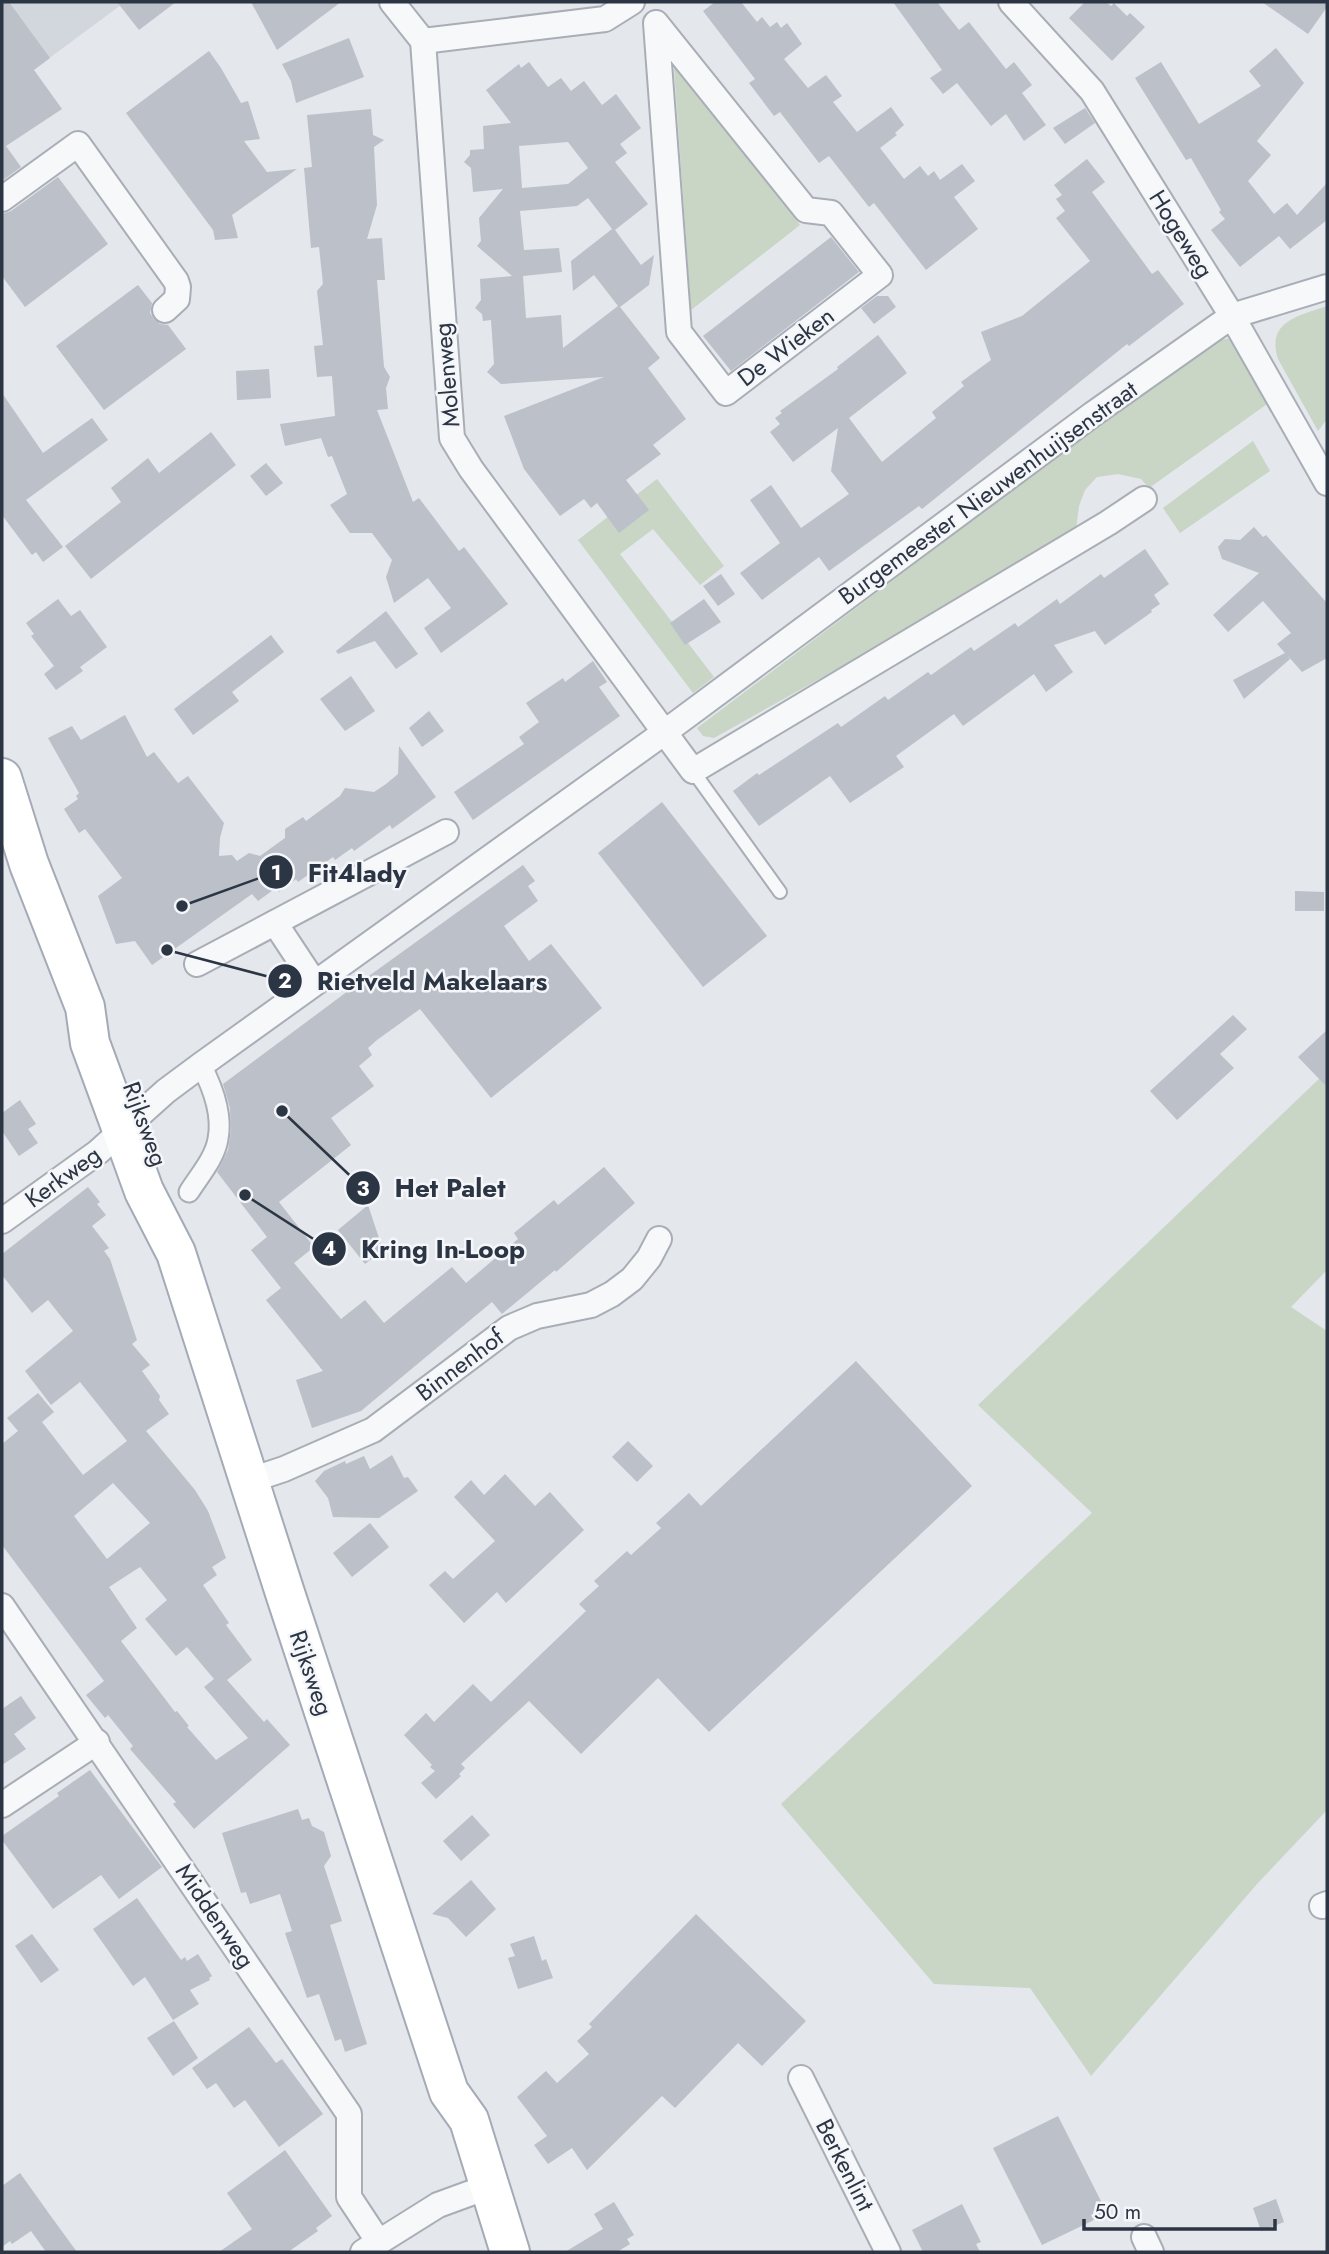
<svg xmlns="http://www.w3.org/2000/svg" width="1329" height="2254" viewBox="0 0 1329 2254" font-family="Jost,sans-serif">
<rect width="100%" height="100%" fill="#e4e7ec"/>
<path fill="#d2d6dd" d="M2 2H125L2 93Z"/>
<g fill="#c9d5c5">
<path d="M680 65 800 225 691 310 674 68Z"/>
<path d="M1327 306V419L1318 431 1278 359C1266 321 1299 316 1327 306Z"/>
<path d="M1232 338 1270 402 1149 488 1141 479 1118 474 1097 477 1085 490 1079 506 1076 529 1064 542 714 738 703 736 697 728 1196 351 1213 341Z"/>
<path d="M1253 441 1270 471 1180 533 1163 508Z"/>
<path d="M657 479 724 566 700 585 653 529 620 554 714 677 693 693 578 540Z"/>
<path d="M1322 1076 1327 1081V1270L1291 1307 1327 1331V1810L1257 1884 1091 2076 1030 1988 934 1984 781 1804 1092 1513 978 1405Z"/>
</g>
<g fill="#bbc0c9" fill-rule="evenodd">
<path d="M2 2H9L50 58 34 70 62 109 6 146 21 167 2 181Z"/>
<path d="M117 2H176L139 30Z"/>
<path d="M251 2H341L277 50Z"/>
<path d="M715 2H741L757 22 762 17 770 27 777 22 781 28 787 23 802 44 784 59 808 88 826 75 842 96 833 102 857 132 891 107 904 125 895 133 897 135 880 148 904 179 920 166 928 176 934 171 940 180 962 164 975 181 954 197 978 229 926 270 874 203 869 207 829 156 819 163 780 112 774 116 749 83 755 79 703 11Z"/>
<path d="M893 2H937L959 30 969 22 1006 69 1014 62 1032 85 1022 93 1046 125 1024 141 1006 114 991 126 957 83 943 94 930 78 942 70Z"/>
<path d="M1085 2H1106L1111 6 1114 3 1127 16 1130 13 1145 27 1112 61 1069 18Z"/>
<path d="M1262 2H1327V7L1308 34Z"/>
<path d="M349 38 364 77 296 103 291 81 282 64Z"/>
<path d="M1276 48 1304 83 1257 141 1271 155 1248 181 1274 214 1287 203 1297 215 1327 183V220L1290 249 1279 236 1240 267 1211 230 1225 219 1219 212 1221 210 1191 158 1186 160 1135 78 1161 62 1199 124 1261 86 1249 71Z"/>
<path d="M209 51 221 68 241 103 248 101 260 139 244 141 267 172 297 169 232 215 238 238 215 240 213 230 126 113Z"/>
<path d="M529 62 548 87 561 78 571 91 584 81 602 105 616 94 641 128 620 144 627 153 615 162 648 204 615 230 641 265 654 255 649 285 620 307 660 358 648 368 686 419 653 445 661 454 626 480 649 510 619 533 597 503 591 508 584 499 560 516 524 469 504 416 604 377 501 384 487 372 494 364 491 320 483 321 482 314 475 308 481 300 480 279 512 276 477 246 481 241 479 218 503 189 473 192 471 168 464 162 470 155V150L484 149 483 126 511 123 486 90 519 64 521 68ZM568 142 588 168 568 184 522 188 519 146ZM588 198 612 229 571 261 573 291 594 275 618 306 563 348 561 315 526 318 523 276 562 272 559 248 524 250 520 211 577 206Z"/>
<path d="M1085 108 1095 123 1065 144 1053 128Z"/>
<path d="M371 109 373 135 384 140 374 147 377 205 367 239 382 238 385 280H377L384 367 390 377 386 388 388 409 377 410 413 502 419 498 459 551 464 547 508 604 441 653 424 628 451 608 428 578 394 603 386 577 392 560 372 533H350L330 505 347 494 332 456 328 457 321 438 285 446 280 424 335 416 332 376 317 377 314 346 323 345 317 291 323 284 319 247 311 248 304 168 312 167 307 115Z"/>
<path d="M1087 159 1105 182 1092 192 1152 274 1158 270 1184 304 1129 346 1127 344 922 509 919 506 829 571 819 557 762 600 740 573 780 543 750 500 771 485 801 528 849 494 831 471 838 428 793 462 770 432 780 424 775 418 782 413 780 411 838 369 837 367 878 335 907 373 849 418 882 462 936 418 932 412 964 386 961 382 991 360 981 332 1022 316 1090 261 1056 218 1065 211 1056 199 1062 195 1054 185Z"/>
<path d="M58 177 108 244 25 307 2 276V214L11 211Z"/>
<path d="M831 237 859 272 731 371 703 336Z"/>
<path d="M138 285 152 303 150 313 154 319 160 324 168 325 186 349 104 410 56 346Z"/>
<path d="M877 296H888L896 307 874 324 861 308Z"/>
<path d="M269 369 271 398 237 400 236 371Z"/>
<path d="M2 393 43 453 92 418 108 440 26 500 63 547 43 562 36 552 32 555 2 515Z"/>
<path d="M211 432 236 465 91 579 65 546 121 502 111 488 148 458 159 473Z"/>
<path d="M266 463 283 483 266 496 250 476Z"/>
<path d="M1254 527 1263 537 1266 535 1327 603V658L1302 672 1288 656 1290 659 1244 699 1233 680 1285 653 1277 644 1291 633 1263 601 1228 632 1213 615 1259 573 1222 559 1218 547 1225 539 1240 540Z"/>
<path d="M1145 549 1169 584 1154 595 1160 604 1151 610 1152 612 1105 645 1095 631 1054 645 1073 672 1046 692 1034 674 963 726 954 714 896 756 904 767 850 803 830 776 759 826 733 791 757 773 759 775 838 723 841 727 885 696 888 700 928 672 931 675 971 647 974 651 1015 623 1018 627 1057 599 1060 604 1101 574 1104 578Z"/>
<path d="M721 574 735 594 718 606 703 586Z"/>
<path d="M58 599 71 616 80 610 107 647 80 667 83 671 56 690 44 674 54 666 31 636 34 634 26 623Z"/>
<path d="M704 599 721 622 685 645 670 623Z"/>
<path d="M386 611 418 654 396 669 375 641 338 654 336 651Z"/>
<path d="M271 635 284 652 232 692 239 701 193 735 174 709Z"/>
<path d="M593 661 607 682 599 687 620 716 473 820 454 792 524 744 519 737 539 722 526 703 563 678 565 682Z"/>
<path d="M351 676 375 711 345 731 320 699Z"/>
<path d="M429 711 444 731 422 747 409 728Z"/>
<path d="M125 715 147 757 154 752 178 783 188 776 224 823 220 838 219 856 232 855 237 861 249 853 260 856 285 838V829L303 817 306 821 340 796 345 788 374 792 386 784 398 774 399 746 436 797 392 829 390 825 354 851 352 848 335 860 333 857 298 882 296 879 279 892 276 888 258 901 252 894 152 965 135 941 116 944 98 896 122 878 85 829 79 833 64 809 78 799 76 796 79 793 48 738 72 726 81 740Z"/>
<path d="M662 802 767 936 703 987 598 853Z"/>
<path d="M523 865 535 881 528 886 538 901 504 926 529 961 551 944 602 1008 491 1098 420 1009 377 1040 368 1048 372 1055 359 1066 374 1086 331 1118 351 1145 279 1202 314 1247 294 1263 341 1319 365 1300 384 1323 452 1267 466 1283 518 1239 514 1233 554 1200 558 1205 604 1167 635 1203 556 1272 555 1270 502 1314 492 1302 361 1411 312 1428 296 1380 323 1371 266 1300 281 1288 251 1250 267 1237 217 1172 228 1150 231 1131 230 1108 223 1084 348 991Z"/>
<path d="M1295 891 1324 892V911H1295Z"/>
<path d="M1233 1015 1247 1029 1220 1054 1234 1068 1177 1120 1150 1091Z"/>
<path d="M1327 1030V1087L1298 1057Z"/>
<path d="M20 1100 36 1124 28 1129 38 1143 19 1156 2 1131V1113Z"/>
<path d="M88 1187 100 1202 97 1204 106 1215 92 1226 109 1248 104 1251 110 1259 137 1340 132 1344 150 1365 142 1371 160 1396 159 1400 169 1414 146 1431 195 1490 208 1511 226 1558 212 1567 217 1575 203 1585 229 1623 226 1625 252 1660 227 1680 264 1722 267 1719 290 1745 194 1829 173 1804 176 1802 130 1749 133 1746 108 1715 105 1718 86 1695 104 1681 2 1545V1444L18 1431 7 1418 38 1393 54 1412 42 1422 83 1475 127 1441 80 1382 51 1405 25 1371 73 1331 48 1300 32 1313 2 1275V1254ZM113 1483 150 1523 107 1559 74 1516ZM140 1567 167 1600 145 1619 176 1656 187 1647 214 1679 204 1687 248 1738 216 1760 187 1727 189 1726 177 1711 175 1712 121 1641 137 1628 109 1587Z"/>
<path d="M368 1205 383 1250 365 1264 338 1230Z"/>
<path d="M856 1361 972 1486 709 1732 658 1678 581 1754 529 1701 461 1764 465 1768 459 1774 461 1776 436 1799 421 1783 435 1771 430 1767 432 1765 404 1735 426 1713 434 1722 473 1684 491 1702 586 1611 579 1604 599 1586 594 1581 627 1551 631 1555 661 1528 656 1523 689 1493 701 1506Z"/>
<path d="M628 1441 653 1466 637 1482 612 1457Z"/>
<path d="M392 1455 404 1478 408 1477 418 1491 379 1518 333 1517 328 1498 315 1481 324 1471 345 1461 346 1464 364 1456 370 1469Z"/>
<path d="M505 1474 535 1506 550 1492 584 1530 506 1603 497 1592 464 1623 429 1585 445 1571 453 1579 495 1541 454 1497 471 1480 484 1495Z"/>
<path d="M370 1523 389 1547 352 1577 333 1553Z"/>
<path d="M21 1696 36 1718 14 1734 26 1749 2 1765V1709Z"/>
<path d="M90 1770 162 1867 119 1899 101 1875 53 1909 2 1840V1836L59 1796 57 1793Z"/>
<path d="M298 1809 302 1820 309 1818 312 1826 324 1832 331 1856 324 1866 342 1921 330 1925 367 2044 345 2052 341 2039 335 2041 319 1994 307 1998 285 1933 292 1931 280 1894 250 1904 246 1892 241 1893 222 1833Z"/>
<path d="M472 1815 490 1835 461 1861 443 1841Z"/>
<path d="M471 1880 496 1909 466 1937 448 1918 432 1914Z"/>
<path d="M137 1898 181 1960 185 1957 187 1961 198 1954 212 1976 209 1978 210 1980 190 1990 199 2004 173 2020 145 1977 133 1986 93 1929Z"/>
<path d="M696 1914 806 2021 762 2066 738 2043 675 2108 662 2096 587 2170 572 2148 548 2164 534 2145 547 2136 517 2097 546 2071 557 2083 589 2054 577 2041 592 2027 589 2024Z"/>
<path d="M32 1934 59 1970 41 1983 15 1946Z"/>
<path d="M534 1936 542 1961 546 1959 553 1978 518 1989 508 1958 515 1956 510 1944Z"/>
<path d="M174 2021 198 2058 173 2076 147 2038Z"/>
<path d="M249 2027 276 2063 282 2059 323 2114 279 2147 245 2100 234 2108 216 2083 207 2089 192 2068Z"/>
<path d="M1058 2116 1106 2211 1092 2221 1042 2245 993 2148Z"/>
<path d="M285 2150 332 2216 316 2228 318 2231 288 2252H219L252 2229 227 2193Z"/>
<path d="M20 2173 50 2215 77 2252H46L31 2231 12 2244 10 2241 2 2247V2186Z"/>
<path d="M1276 2199 1284 2222 1261 2231 1253 2208Z"/>
<path d="M614 2202 634 2235 627 2239 630 2244 617 2252H565L603 2229 594 2214Z"/>
<path d="M962 2204 981 2242 976 2244 980 2252H923L912 2230Z"/>
</g>
<g fill="none" stroke-linecap="round" stroke-linejoin="round">
<defs>
<path id="service" d="M693 771 780 892"/>
<path id="pedestrian" d="M189 1192C199 1176 215 1158 218 1139 223 1114 212 1086 201 1065"/>
<g id="minor">
<path d="M392 2 423 41 452 438 471 469 693 771 1108 523 1144 499"/>
<path d="M1011 2 1092 91 1232 316 1327 483"/>
<path d="M656 23 806 210 831 213 880 275 726 393 679 332Z"/>
<path d="M423 41 605 19 632 2"/>
<path d="M2 199 78 144 176 281 178 287 177 299 165 310"/>
<path d="M275 923 314 982"/>
<path d="M197 964 446 832"/>
<path d="M2 1221 98 1152 166 1091 201 1065 665 732 1093 414 1232 316 1327 287"/>
<path d="M248 1481 284 1469 373 1430 509 1328 537 1316 591 1305 612 1294 632 1279 649 1258 659 1239"/>
<path d="M2 1606 349 2114V2197L378 2241"/>
<path d="M2 1805 97 1742"/>
<path d="M1322 1906 1327 1904"/>
<path d="M801 2078 888 2252"/>
<path d="M1144 2237 1151 2252"/>
<path d="M363 2252 438 2205 490 2186"/>
</g>
<path id="primary" d="M2 778 29 864 85 1007 90 1043 122 1130 144 1191 176 1253 285 1593 449 2092 469 2120 510 2252"/>
</defs>
<use href="#service" stroke="#a9aeb6" stroke-width="16"/>
<use href="#pedestrian" stroke="#a9aeb6" stroke-width="23"/>
<use href="#minor" stroke="#a9aeb6" stroke-width="28"/>
<use href="#primary" stroke="#a3abb7" stroke-width="42"/>
<use href="#service" stroke="#f7f8fa" stroke-width="12"/>
<use href="#pedestrian" stroke="#f7f8fa" stroke-width="19"/>
<use href="#minor" stroke="#f7f8fa" stroke-width="24"/>
<use href="#primary" stroke="#fff" stroke-width="38"/>
</g>
<g text-anchor="middle" stroke-width="5" stroke-linejoin="round" paint-order="stroke">
<g font-size="24" fill="#2c3544" stroke="#f4f6f9">
<text transform="translate(1181 234) rotate(58)" y="8">Hogeweg</text>
<text transform="translate(786 347) rotate(-37)" y="8">De Wieken</text>
<text transform="translate(447 375) rotate(-95)" y="8">Molenweg</text>
<text transform="translate(988 493) rotate(-36)" y="8">Burgemeester Nieuwenhuijsenstraat</text>
<text transform="translate(145 1124) rotate(70)" y="8">Rijksweg</text>
<text transform="translate(63 1177) rotate(-36)" y="8">Kerkweg</text>
<text transform="translate(460 1365) rotate(-37)" y="8">Binnenhof</text>
<text transform="translate(311 1673) rotate(71)" y="8">Rijksweg</text>
<text transform="translate(215 1916) rotate(56)" y="8">Middenweg</text>
<text transform="translate(845 2165) rotate(63)" y="8">Berkenlint</text>
</g>
</g>
<path fill="none" stroke="#2c3544" stroke-width="2.5" d="M182 906L276 872M167 950L285 981M282 1111L363 1188M245 1195L329 1249"/>
<g fill="#2c3544" stroke="#f4f6f9" stroke-width="2.5">
<circle cx="182" cy="906" r="7"/>
<circle cx="167" cy="950" r="7"/>
<circle cx="282" cy="1111" r="7"/>
<circle cx="245" cy="1195" r="7"/>
<circle cx="276" cy="872" r="18"/>
<circle cx="285" cy="981" r="18"/>
<circle cx="363" cy="1188" r="18"/>
<circle cx="329" cy="1249" r="18"/>
</g>
<g font-size="21" text-anchor="middle" font-weight="bold" fill="#fff">
<text x="276" y="880">1</text>
<text x="285" y="988">2</text>
<text x="363" y="1196">3</text>
<text x="329" y="1256">4</text>
</g>
<g font-size="26" text-anchor="middle" font-weight="bold" fill="#2c3544" stroke="#f4f6f9" stroke-width="5" stroke-linejoin="round" paint-order="stroke">
<text x="357" y="882">Fit4lady</text>
<text x="432" y="990">Rietveld Makelaars</text>
<text x="450" y="1197">Het Palet</text>
<text x="443" y="1258">Kring In-Loop</text>
</g>
<rect width="1329" height="2254" fill="none" stroke="#2c3544" stroke-width="7"/>
<path d="M1084 2219v10h191v-10" fill="none" stroke="#2c3544" stroke-width="3.5"/>
<text x="1094" y="2219" font-size="21" fill="#2c3544" stroke="#f4f6f9" stroke-width="5" paint-order="stroke">50 m</text>
</svg>
